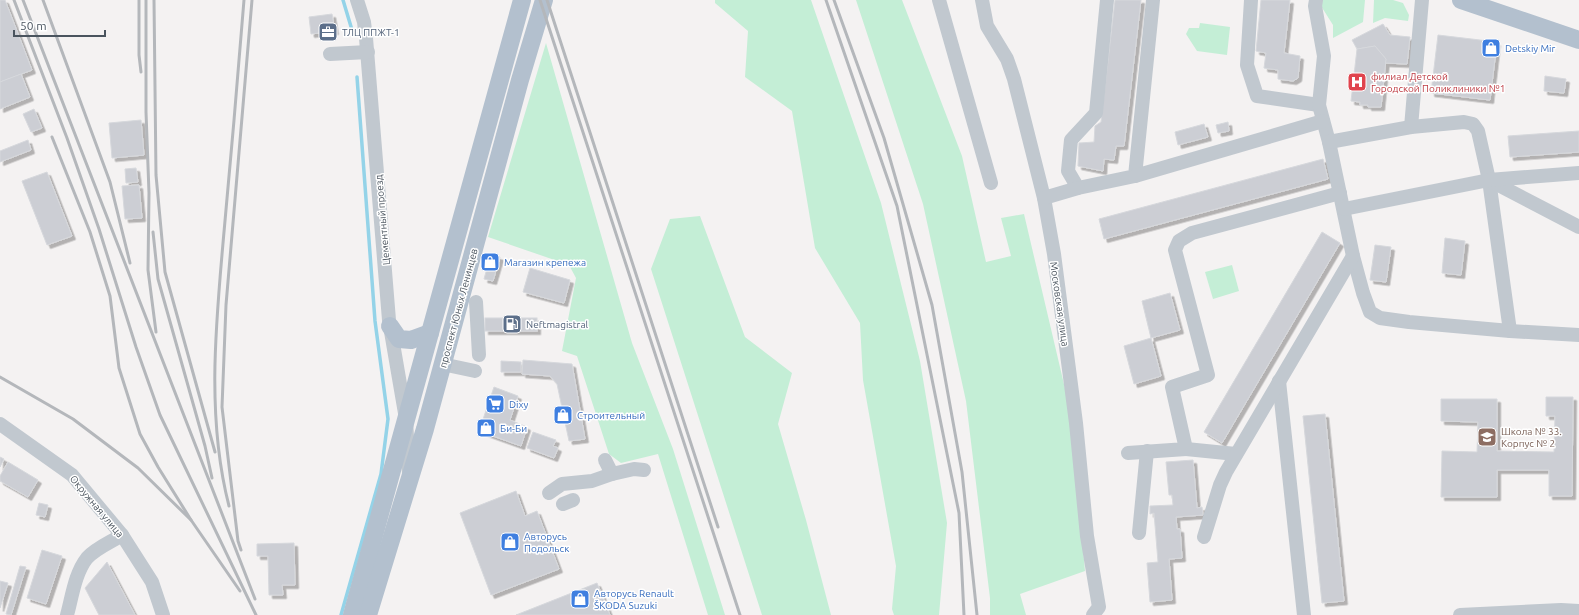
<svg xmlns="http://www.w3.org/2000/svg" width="1579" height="615" viewBox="0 0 1579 615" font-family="Ubuntu,sans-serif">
<defs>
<filter id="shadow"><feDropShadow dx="3.5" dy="3.5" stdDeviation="0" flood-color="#0004"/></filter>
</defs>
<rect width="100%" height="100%" fill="#f4f2f2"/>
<g fill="#c4eed6">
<path d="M715 0H811L881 203 920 361 947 523 939 615H894L892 609 896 566 863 380 860 323 815 248 792 111 745 77 748 31 715 3Z"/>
<path d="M856 0H902L962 156 986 262 1011 256 1001 218 1024 214 1071 414 1085 571 1020 594 1026 615H990V598L966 401 923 204Z"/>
<path d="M1322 0H1365L1363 22 1333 38V25L1321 6Z"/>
<path d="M1374 0H1393L1403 3 1409 15 1408 21 1385 18 1373 23Z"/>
<path d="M1200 23 1230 27 1227 55 1197 51 1186 34 1189 28H1199Z"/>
<path d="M546 43 632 343 673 449 725 615H708L658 454 621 463 609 454 577 356 562 351 576 278 569 265 488 237Z"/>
<path d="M700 216 745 337 792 373 778 424 806 520 831 615H762L651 269 670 219Z"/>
<path d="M1232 265 1239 291 1213 299 1205 272Z"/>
</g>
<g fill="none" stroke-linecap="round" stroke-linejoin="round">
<g stroke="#94d3e8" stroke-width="3.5">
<path d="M343 0 352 30"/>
<path d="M341 615 381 474 388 419 375 321 357 77"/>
</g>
</g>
<g fill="#ccced4" stroke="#d6d8dc" filter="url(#shadow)">
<path d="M0 0H5L32 70 0 82Z"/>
<path d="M1115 0H1141L1124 146H1116L1114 160 1104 159 1103 171 1078 166 1079 143 1094 142 1095 126 1101 122Z"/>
<path d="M1261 0H1290L1284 53 1300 56 1298 78 1293 81 1278 79V70L1264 68 1266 53 1256 51Z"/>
<path d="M332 14 335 31 311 34 309 17Z"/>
<path d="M1383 24 1390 35 1410 37 1407 64 1385 63 1386 59 1375 46 1357 49 1352 40Z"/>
<path d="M1438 35 1497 42 1490 100 1431 93Z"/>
<path d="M1375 46 1386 59 1381 107H1368V105H1360V102L1351 101 1357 49Z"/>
<path d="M21 74 30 97 0 109V82Z"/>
<path d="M1545 76 1566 79 1564 93 1544 91Z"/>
<path d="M34 109 42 128 31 132 23 114Z"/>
<path d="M141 120 144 155 112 158 109 123Z"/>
<path d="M1228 122 1229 131 1218 133 1216 125Z"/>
<path d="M1204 124 1208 137 1178 145 1175 132Z"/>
<path d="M1579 131V152L1510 157 1508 136Z"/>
<path d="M28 140 31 150 0 162V151Z"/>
<path d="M1323 159 1328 179 1104 239 1099 219Z"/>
<path d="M136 168 138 182 126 183 125 169Z"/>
<path d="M47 172 72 236 47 245 22 181Z"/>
<path d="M139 185 142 218 125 219 122 186Z"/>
<path d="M1322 232 1340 243 1222 443 1204 432Z"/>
<path d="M1445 238 1465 241 1461 275 1442 273Z"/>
<path d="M1375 245 1391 247 1386 282 1370 280Z"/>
<path d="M491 254 500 257 493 281 484 279Z"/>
<path d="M530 268 570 280 564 303 523 292Z"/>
<path d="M1170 293 1180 330 1151 338 1142 301Z"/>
<rect x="485" y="318" width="52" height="13"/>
<path d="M1151 338 1161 376 1134 384 1124 346Z"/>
<path d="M523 360 572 364 585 439 569 441 557 384 550 376 522 374Z"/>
<path d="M501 361 521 362V372H501Z"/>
<path d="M494 387 518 396 510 420 527 427 521 446 479 431Z"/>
<path d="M1546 397H1573L1572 496H1549V470H1497V497H1441L1442 451 1477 452 1478 422 1441 421V399H1497V451L1554 452 1555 416H1546Z"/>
<path d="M1325 414 1344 601 1322 603 1303 416Z"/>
<path d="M533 432 556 440 553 446 558 448 554 458 527 448Z"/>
<path d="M0 457 4 459 0 467Z"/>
<path d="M1193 460 1197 508 1202 507 1203 515 1176 517 1177 529H1180L1182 558 1169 559 1172 600 1150 602 1147 563 1158 562 1154 513 1150 514V506L1173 505 1172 495H1169L1166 462Z"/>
<path d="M8 462 38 480 28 497 0 481V476Z"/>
<path d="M516 491 525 516 537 511 559 569 491 595 460 513Z"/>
<path d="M39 503 48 505 45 517 36 515Z"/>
<path d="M294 543 295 585H282L283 595H269L268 556H257V544Z"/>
<path d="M42 550 62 556 46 604 27 598Z"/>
<path d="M107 562 135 615H99L85 588Z"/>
<path d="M20 566 26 567 11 615 6 614Z"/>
<path d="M0 581 8 583 0 608Z"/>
<path d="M597 583 610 615H516Z"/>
</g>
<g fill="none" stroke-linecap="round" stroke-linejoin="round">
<g stroke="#c1c8cf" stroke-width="14">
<path d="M357 0 364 22 366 38 389 320 406 419 409 474"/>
<path d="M939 0 991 183"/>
<path d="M982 0 987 26 1007 59 1014 79 1044 198 1054 254 1064 331 1076 423 1087 536 1099 607 1093 615"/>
<path d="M1107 0 1096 113 1071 140 1068 171 1078 188 1135 176 1153 0"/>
<path d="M1251 0 1247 65 1257 96 1319 105"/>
<path d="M1316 0 1315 6 1324 56 1319 105 1329 142 1353 256 1363 293 1370 312 1380 318 1409 322 1510 331 1579 335"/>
<path d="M330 54 368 52"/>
<path d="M1411 127 1422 0"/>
<path d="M1329 142 1411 127 1464 122 1473 124 1478 131 1489 180 1510 331"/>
<path d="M1135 176 1323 121"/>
<path d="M1489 180 1579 227"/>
<path d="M1044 198 1078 188"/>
<path d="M1344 209 1489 180 1579 173"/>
<path d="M476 302 479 355"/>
<path d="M442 364 475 371"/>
<path d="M1279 381 1304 615"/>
<path d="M0 424 72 475 122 535 152 582 163 615"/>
<path d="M1186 449 1236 454"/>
<path d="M1128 453 1186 449 1172 387 1208 375 1175 250 1179 241 1192 233 1340 193"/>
<path d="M605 460 612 474"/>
<path d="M549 493 562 484 592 481 612 474 634 469 644 470"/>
<path d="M563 504 573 500"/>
<path d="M1139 533 1147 451"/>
<path d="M1204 537 1220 485 1226 472 1353 256"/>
<path d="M67 615C72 597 75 573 87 558 96 548 111 542 122 535"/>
<path d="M1460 615 1561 610 1579 611"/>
</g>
<g stroke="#b3c0ce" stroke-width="18">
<path d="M1461 0 1579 40"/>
<path d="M390 326 399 339 411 340 430 333"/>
<path d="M352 615 522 0"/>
<path d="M368 615 425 429 520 80 544 0"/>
</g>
<g stroke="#b4b7bb" stroke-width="3">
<path d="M14 0 67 138 99 229 136 347 160 415 256 615"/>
<path d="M23 0 255 599"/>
<path d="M43 0 110 182 130 263"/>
<path d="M139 0V55L141 72"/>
<path d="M146 0V112L149 193 148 270 156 332"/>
<path d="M154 0 156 175 165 272 215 452"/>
<path d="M540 0 740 615"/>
<path d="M547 0 718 527"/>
<path d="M826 0 897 206 959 513 964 615"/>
<path d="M834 0 884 138 932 305 962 472 977 615"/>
<path d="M52 137 90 232 110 296 119 368 140 434 158 467 191 520"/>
<path d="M153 232 158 279 205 446 212 478"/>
<path d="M0 377 73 419 138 468 191 520 240 591"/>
<path d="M229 506C206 417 216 322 224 232 231 155 238 77 244 0"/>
<path d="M241 550 238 541 222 407 226 305 252 0"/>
</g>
</g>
<defs>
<symbol id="office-square" viewBox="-11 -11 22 22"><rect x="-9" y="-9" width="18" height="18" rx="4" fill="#5c6f8a" stroke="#fff"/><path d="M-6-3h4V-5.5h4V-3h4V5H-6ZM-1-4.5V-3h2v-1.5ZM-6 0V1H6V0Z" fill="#fff"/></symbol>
<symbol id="shop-square" viewBox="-11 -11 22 22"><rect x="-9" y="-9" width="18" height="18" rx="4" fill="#3f7fe0" stroke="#fff"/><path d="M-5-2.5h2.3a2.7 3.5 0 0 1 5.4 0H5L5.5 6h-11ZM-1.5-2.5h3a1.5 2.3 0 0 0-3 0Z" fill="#fff"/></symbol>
<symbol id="hospital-square" viewBox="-11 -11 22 22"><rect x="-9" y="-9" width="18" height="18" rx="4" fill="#e0444e" stroke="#fff"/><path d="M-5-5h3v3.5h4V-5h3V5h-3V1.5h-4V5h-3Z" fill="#fff"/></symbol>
<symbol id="fuel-square" viewBox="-11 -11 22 22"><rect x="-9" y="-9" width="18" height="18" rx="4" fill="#5c6f8a" stroke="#fff"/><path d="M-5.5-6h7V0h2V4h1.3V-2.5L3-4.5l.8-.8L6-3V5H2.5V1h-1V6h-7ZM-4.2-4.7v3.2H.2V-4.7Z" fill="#fff"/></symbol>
<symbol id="supermarket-square" viewBox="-11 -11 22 22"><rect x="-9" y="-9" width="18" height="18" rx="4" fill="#3f7fe0" stroke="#fff"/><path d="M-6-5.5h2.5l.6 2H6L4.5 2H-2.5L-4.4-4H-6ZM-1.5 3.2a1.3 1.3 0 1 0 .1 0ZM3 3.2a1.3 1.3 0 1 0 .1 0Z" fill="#fff"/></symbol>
<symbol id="school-square" viewBox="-11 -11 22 22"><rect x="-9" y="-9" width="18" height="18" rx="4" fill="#8d6e63" stroke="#fff"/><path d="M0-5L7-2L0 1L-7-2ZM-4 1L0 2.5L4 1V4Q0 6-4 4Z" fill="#fff"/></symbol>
</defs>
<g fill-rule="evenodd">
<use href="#office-square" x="317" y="21" width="22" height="22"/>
<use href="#shop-square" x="1480" y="37" width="22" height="22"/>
<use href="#hospital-square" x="1346" y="71" width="22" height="22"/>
<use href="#shop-square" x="479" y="251" width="22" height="22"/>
<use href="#fuel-square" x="501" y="313" width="22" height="22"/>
<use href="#supermarket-square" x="484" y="393" width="22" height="22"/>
<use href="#shop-square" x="552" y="404" width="22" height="22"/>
<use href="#shop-square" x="475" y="417" width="22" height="22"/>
<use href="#school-square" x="1476" y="426" width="22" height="22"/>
<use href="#shop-square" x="499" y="531" width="22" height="22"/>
<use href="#shop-square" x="569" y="588" width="22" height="22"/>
</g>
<g text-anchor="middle" stroke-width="3" stroke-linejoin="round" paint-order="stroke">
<g font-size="10" fill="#4e5e75" stroke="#fff" text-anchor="start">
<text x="342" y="36">ТЛЦ ППЖТ-1</text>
<text x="526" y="328">Neftmagistral</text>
</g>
<g font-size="10" fill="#366cbe" stroke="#fff" text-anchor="start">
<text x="1505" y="52">Detskiy Mir</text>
<text x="504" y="266">Магазин крепежа</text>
<text x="509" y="408">Dixy</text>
<text x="577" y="419">Строительный</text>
<text x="500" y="432">Би-Би</text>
<text x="524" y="540">Авторусь<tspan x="524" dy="12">Подольск</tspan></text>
<text x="594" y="597">Авторусь Renault<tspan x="594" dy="12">ŠKODA Suzuki</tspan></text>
</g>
<g font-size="10" fill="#be3a42" stroke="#fff" text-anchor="start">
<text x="1371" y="80">филиал Детской<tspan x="1371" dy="12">Городской Поликлиники №1</tspan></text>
</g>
<g font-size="10" fill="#4a545e" stroke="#fff">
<text transform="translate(382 220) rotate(-95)" y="4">Цементный проезд</text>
<text transform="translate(1060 304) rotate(82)" y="4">Московская улица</text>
<text transform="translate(458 308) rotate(-75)" y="4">проспект Юных Ленинцев</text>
<text transform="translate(97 506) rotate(50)" y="4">Окружная улица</text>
</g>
<g font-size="10" fill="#785e54" stroke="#fff" text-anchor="start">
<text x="1501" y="435">Школа № 33.<tspan x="1501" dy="12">Корпус № 2</tspan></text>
</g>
</g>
<path d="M14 30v6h91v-6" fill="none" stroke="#4a545e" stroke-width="2"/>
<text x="20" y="30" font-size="12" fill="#4a545e" stroke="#ffffff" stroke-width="3" paint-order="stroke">50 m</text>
</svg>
